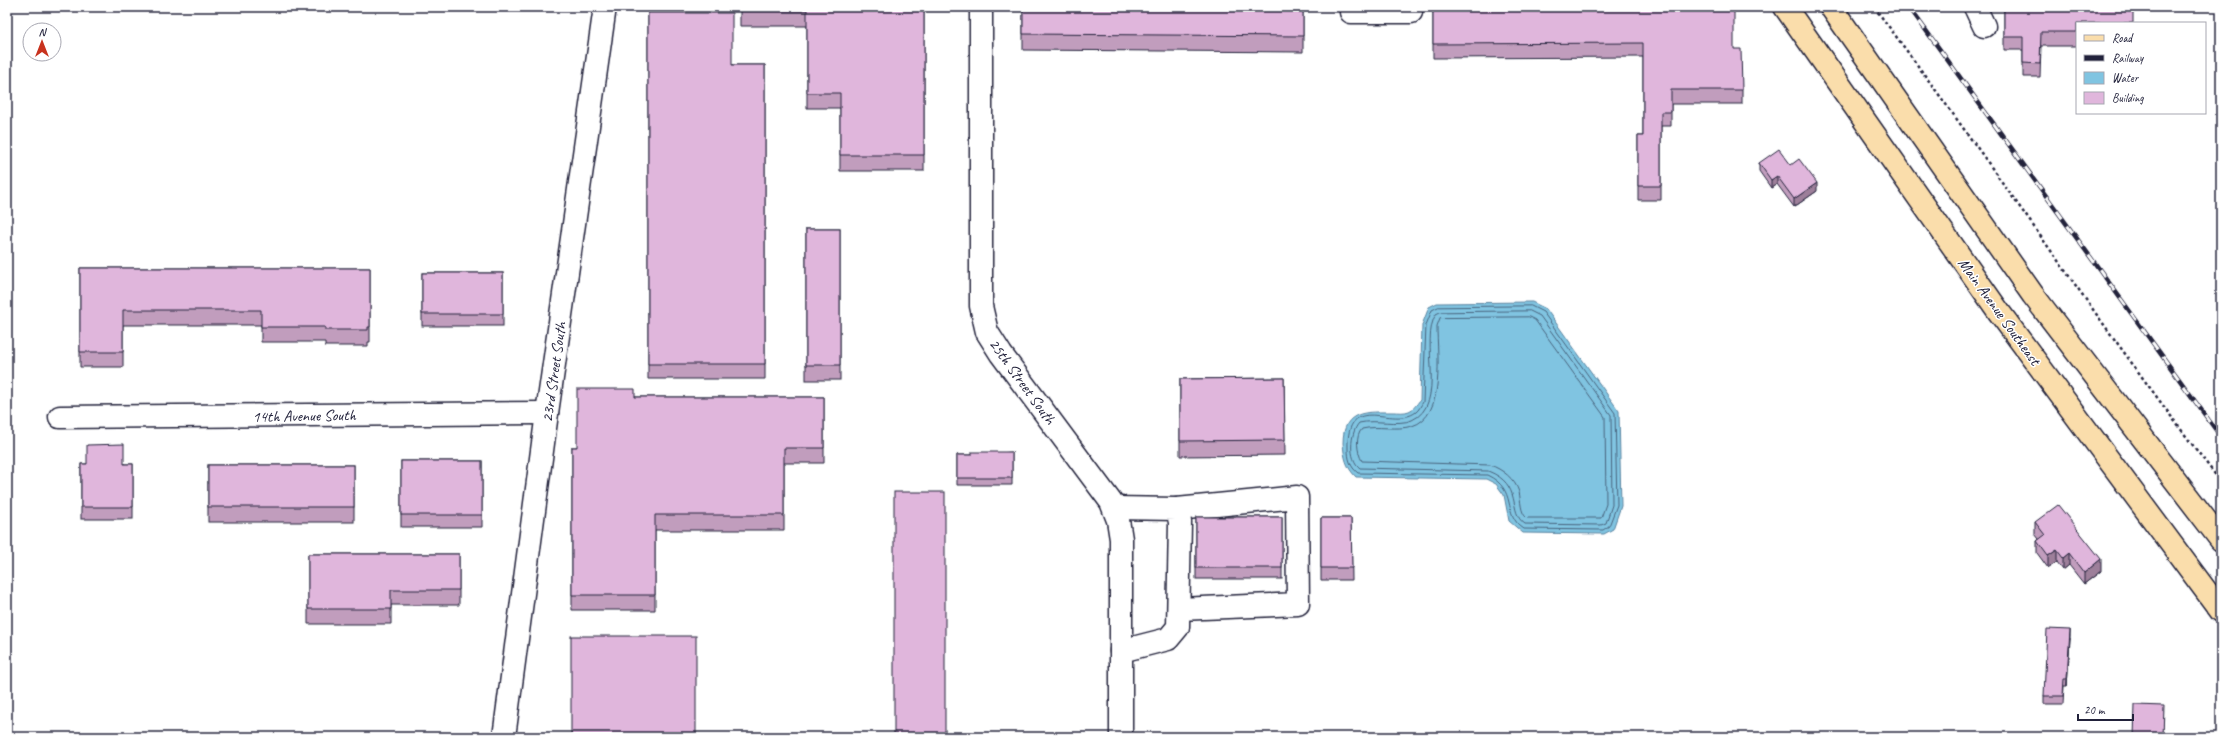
<svg xmlns="http://www.w3.org/2000/svg" width="2228" height="744" viewBox="0 0 2228 744" font-family="Caveat,sans-serif">
<rect width="100%" height="100%" fill="#fff"/>
<filter id="ink" filterUnits="userSpaceOnUse"><feTurbulence type="fractalNoise" baseFrequency=".025" numOctaves="2"/><feDisplacementMap in="SourceGraphic" scale="8" xChannelSelector="R" yChannelSelector="G"/><feConvolveMatrix kernelMatrix="1 2 1 2 8 2 1 2 1" color-interpolation-filters="sRGB"/></filter>
<g filter="url(#ink)">
<path fill="#80c4e1" stroke="#5a839f" d="M1532 302 1546 309 1619 411 1621 506 1613 529 1604 534 1523 533 1509 521 1504 495 1496 484 1486 479 1356 477C1346 467 1344 457 1343 443 1343 409 1367 412 1394 412 1399 412 1404 413 1409 411 1414 409 1416 405 1420 400L1422 325 1429 307 1437 303Z"/>
<g fill="none" stroke-linecap="round" stroke-linejoin="round">
<g stroke="#48637d" stroke-width="1">
<path d="M1531 306 1543 312 1615 413 1617 505 1609 526 1603 530 1524 529C1501 514 1519 490 1487 475L1358 473C1350 467 1348 458 1348 449 1346 390 1393 430 1416 412 1419 410 1421 405 1423 402L1426 325 1432 310 1438 307Z"/>
<path d="M1530 311 1540 316 1611 415 1612 505 1606 523 1601 525 1525 524C1507 512 1524 485 1488 471L1360 468C1348 459 1350 433 1359 423 1375 419 1398 426 1412 420 1448 404 1419 341 1436 314L1440 312Z"/>
<path d="M1529 317 1535 320 1605 417 1606 504 1601 518H1527C1520 513 1521 500 1519 492 1515 479 1502 469 1490 465L1362 461C1357 452 1355 436 1362 429 1378 425 1396 431 1412 426 1446 416 1437 355 1437 326L1440 318Z"/>
</g>
<defs>
<g id="minor">
<path d="M981 7V306L987 332 1001 354 1111 502 1118 520 1121 539V737"/>
<path d="M1351 7V12H1411"/>
<path d="M1975 7 1984 26"/>
<path d="M60 417 547 413"/>
<path d="M1114 508 1177 509 1180 522 1178 627 1168 639 1121 651"/>
<path d="M1177 509 1297 497 1298 604 1179 609"/>
<path d="M504 737 547 413 605 7"/>
</g>
<g id="major">
<path d="M1785 7 1999 312 2221 611"/>
<path d="M1831 7 2033 295 2221 540"/>
</g>
</defs>
<use href="#minor" stroke="#22223b" stroke-width="25"/>
<use href="#major" stroke="#22223b" stroke-width="25"/>
<path stroke="#22223b" stroke-width="2.5" stroke-dasharray="3 3" stroke-linecap="butt" d="M1874 7C1992 163 2101 327 2221 482"/>
<use href="#minor" stroke="#fff" stroke-width="22"/>
<use href="#major" stroke="#faddab" stroke-width="22"/>
<defs>
<path id="rail" d="M1909 7 2221 437"/>
</defs>
<use href="#rail" stroke="#22223b" stroke-width="4.5"/>
<use href="#rail" stroke="#fff" stroke-width="3" stroke-dasharray="9" stroke-linecap="butt"/>
</g>
<g fill="#c19dbd" stroke="#22223b">
<path d="M740 7H924V171H840V108H807V26H740Z"/>
<path d="M1023 7H1303V52L1023 50Z"/>
<path d="M1433 7 1734 49 1742 90V104H1671V126H1661V200H1638V136H1643V57L1433 58Z"/>
<path d="M2004 7 2077 23V46H2041L2040 77H2023V50H2004Z"/>
<path d="M648 13 732 65H765V379H648Z"/>
<path d="M1759 163 1817 191 1794 207 1777 184 1771 188 1759 171Z"/>
<rect x="806" y="229" width="34" height="151"/>
<path d="M80 268H370V342H368V346H325V342H261V325H123V367H80Z"/>
<rect x="422" y="273" width="81" height="53"/>
<path d="M1284 378 1285 455 1180 456V379Z"/>
<path d="M635 397H824V463H784V530H655V610H572V447H577Z"/>
<path d="M1012 452V485H957V455H972Z"/>
<rect x="401" y="461" width="81" height="66"/>
<rect x="81" y="464" width="52" height="55"/>
<rect x="208" y="465" width="146" height="57"/>
<rect x="1196" y="517" width="86" height="62"/>
<path d="M1321 518H1351L1352 580H1321Z"/>
<path d="M2035 522 2101 571 2084 584 2069 565 2063 570 2057 562 2048 568 2037 553V541L2039 539 2035 534Z"/>
<path d="M308 554H459V605H391V624H308Z"/>
<path d="M2070 638 2067 686H2064L2063 704H2044V696Z"/>
</g>
<g fill="#9d7f9a" stroke="#22223b">
<path d="M1777 176V184L1771 188V180Z"/>
<path d="M1817 183V191L1794 207V199Z"/>
<path d="M2057 550V562L2048 568V556Z"/>
<path d="M2069 553V565L2063 570V558Z"/>
<path d="M2101 559V571L2084 584V573Z"/>
<path d="M2070 630V638L2067 686V678Z"/>
</g>
<g fill="#e0b6dc" stroke="#22223b">
<path d="M740 7H924V155H840V93H807V10H740Z"/>
<path d="M1023 7H1303V36L1023 34Z"/>
<path d="M1433 7H1734V49H1741L1742 90H1671V112H1661V186H1638V136H1643V43L1433 44Z"/>
<path d="M2004 7H2133V23H2077V32H2041L2040 64 2023 63V37H2004Z"/>
<path d="M648 13H732V65H765V364H648Z"/>
<path d="M1779 149 1791 165 1799 159 1817 183 1794 199 1777 176 1771 180 1759 163Z"/>
<rect x="806" y="229" width="34" height="136"/>
<path d="M80 268H370V327H368V330H325V327H261V310H123V352H80Z"/>
<rect x="422" y="273" width="81" height="41"/>
<path d="M1284 378 1285 440 1180 441V379Z"/>
<path d="M577 389H635V397H824V448H784V515H655V595H572V447H577Z"/>
<path d="M124 444V464H133V507H81V464H87V445Z"/>
<path d="M972 452H1012V478H957V455H972Z"/>
<rect x="401" y="461" width="81" height="54"/>
<rect x="208" y="465" width="146" height="42"/>
<rect x="894" y="492" width="51" height="245"/>
<path d="M2058 505 2101 559 2084 573 2069 553 2063 558 2057 550 2048 556 2037 541 2045 535 2035 522Z"/>
<rect x="1196" y="517" width="86" height="51"/>
<path d="M1321 518H1351L1352 568H1321Z"/>
<path d="M308 554H459V590H391V609H308Z"/>
<path d="M2047 629 2070 630 2067 678H2064L2063 696H2044Z"/>
<rect x="571" y="636" width="125" height="101"/>
<path d="M2135 705 2164 706 2163 737H2134Z"/>
</g>
</g>
<g text-anchor="middle" stroke-width="3" stroke-linejoin="round" paint-order="stroke">
<g font-size="16" fill="#22223b" stroke="#fff">
<text transform="translate(2000 311) rotate(54)" y="6">Main Avenue Southeast</text>
<text transform="translate(553 372) rotate(-82)" y="6">23rd Street South</text>
<text transform="translate(1023 381) rotate(54)" y="6">25th Street South</text>
<text transform="translate(304 415) rotate(-1)" y="6">14th Avenue South</text>
</g>
</g>
<rect width="2228" height="744" fill="none" stroke="#fff" stroke-width="24"/>
<rect x="12" y="12" width="2204" height="720" fill="none" stroke="#22223b" stroke-width="1.5" filter="url(#ink)"/>
<rect x="2076" y="22" width="130" height="92" fill="#ffffff" stroke="#a7a7b1"/>
<rect x="2084" y="35" width="20" height="6" fill="#faddab" stroke="#a7a7b1"/>
<text x="2112" y="42" font-size="12" fill="#22223b">Road</text>
<rect x="2084" y="55" width="20" height="6" fill="#22223b" stroke="#a7a7b1"/>
<text x="2112" y="62" font-size="12" fill="#22223b">Railway</text>
<rect x="2084" y="72" width="20" height="12" fill="#80c4e1" stroke="#a7a7b1"/>
<text x="2112" y="82" font-size="12" fill="#22223b">Water</text>
<rect x="2084" y="92" width="20" height="12" fill="#e0b6dc" stroke="#a7a7b1"/>
<text x="2112" y="102" font-size="12" fill="#22223b">Building</text>
<g transform="translate(42 42)"><circle r="19" fill="#ffffff" stroke="#a7a7b1"/>
<path d="M0-3L7 15L0 10L-7 15Z" fill="#c8321e"/>
<text y="-6" font-size="11" font-weight="bold" text-anchor="middle" fill="#22223b">N</text>
</g>
<path d="M2078 714v6h55v-6" fill="none" stroke="#22223b" stroke-width="2"/>
<text x="2084" y="714" font-size="12" fill="#22223b" stroke="#ffffff" stroke-width="3" paint-order="stroke">20 m</text>
</svg>
